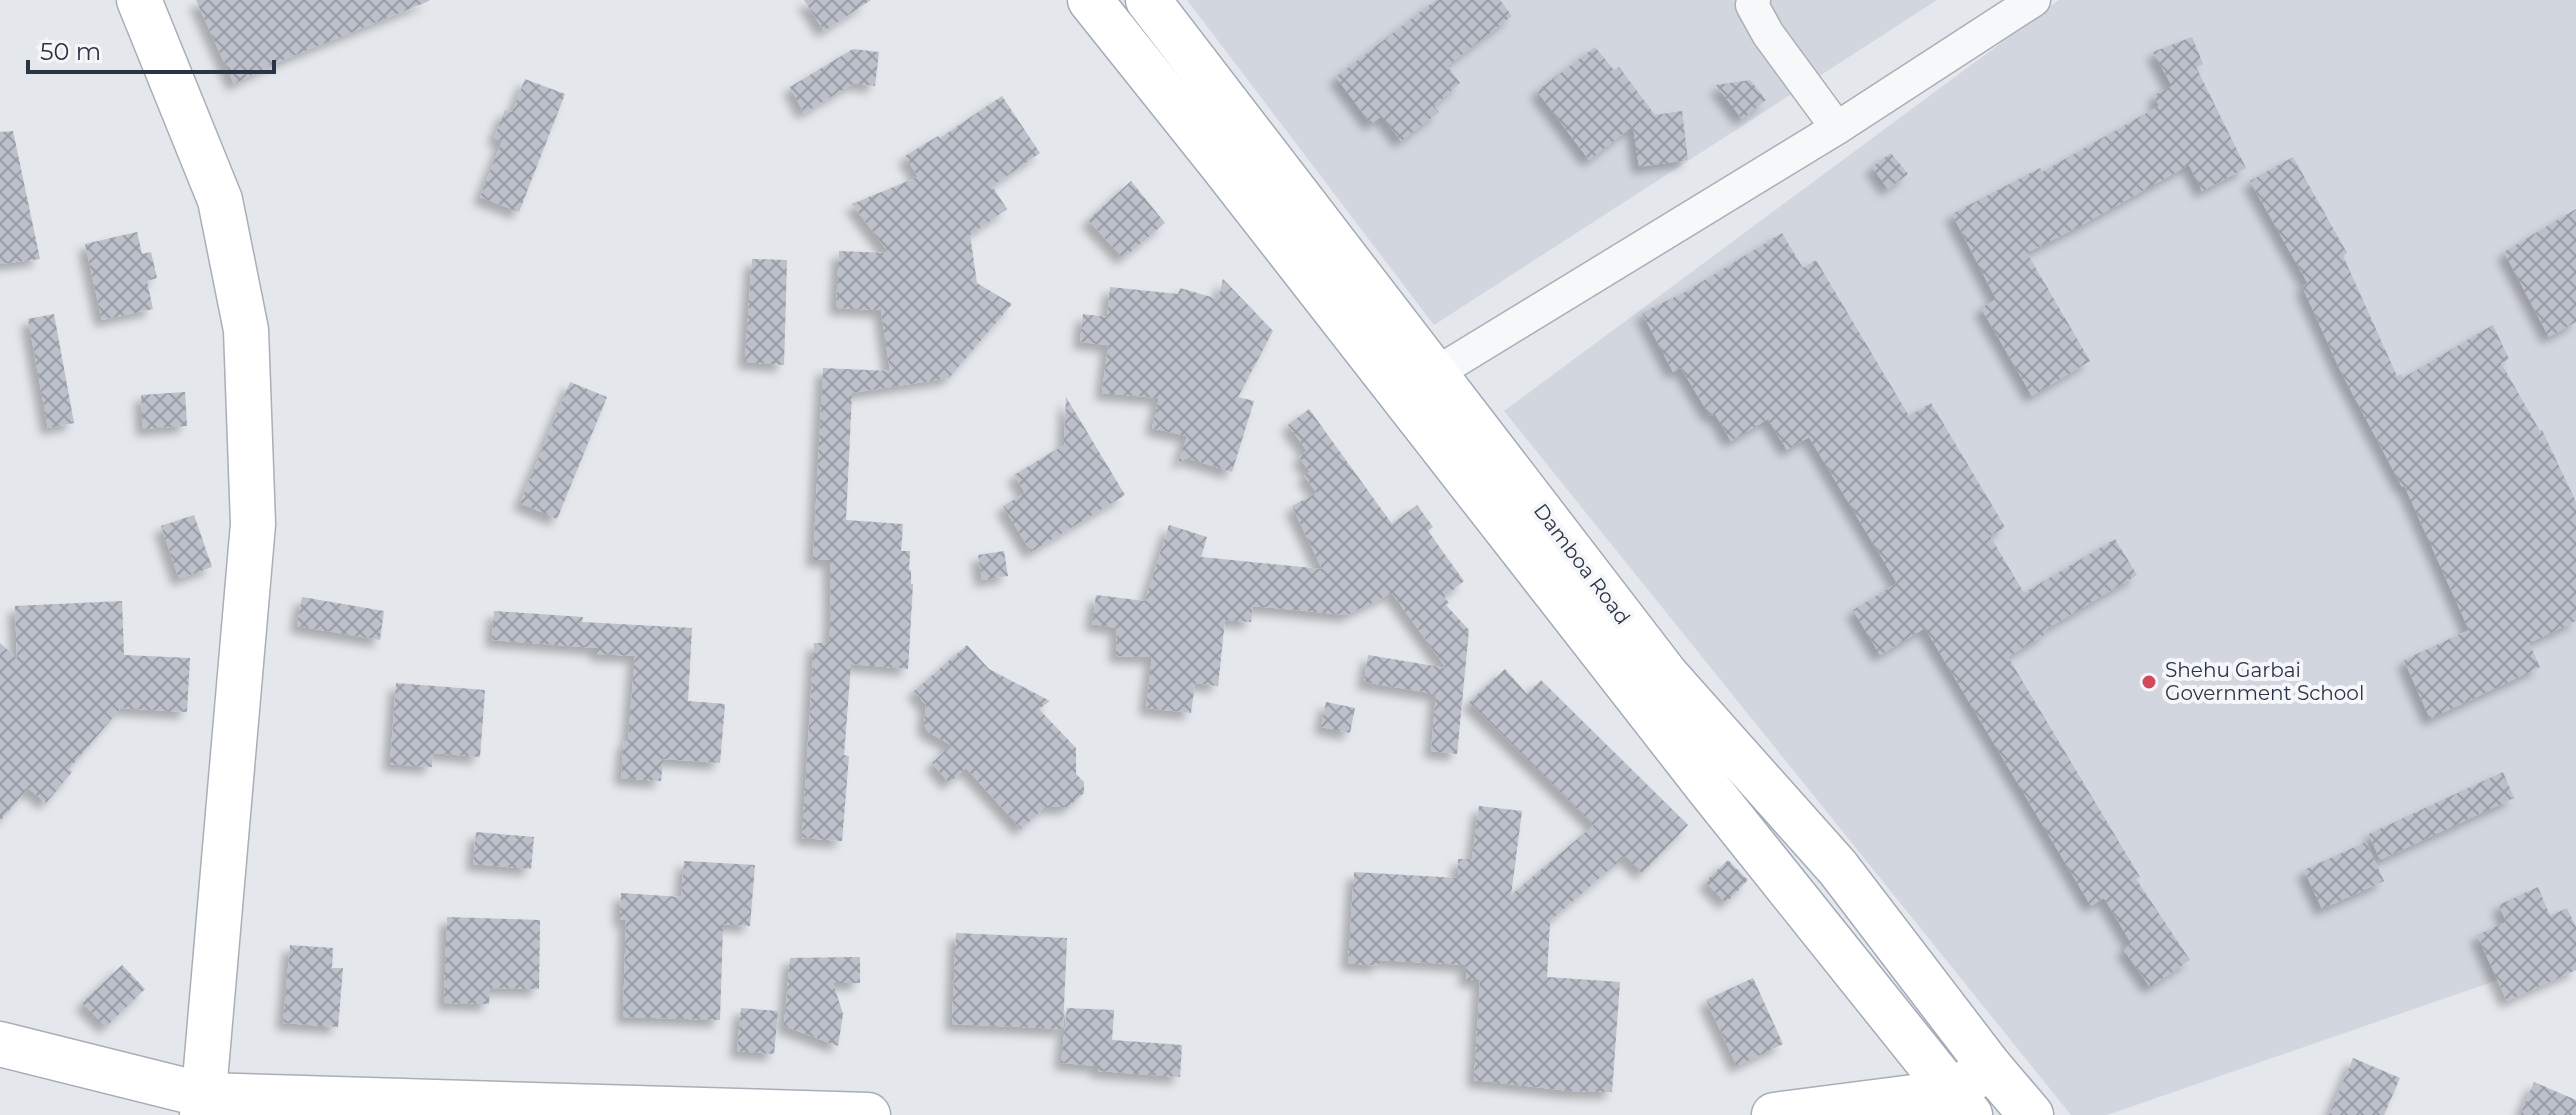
<svg xmlns="http://www.w3.org/2000/svg" width="2576" height="1115" viewBox="0 0 2576 1115" font-family="Montserrat,sans-serif">
<defs>
<pattern id="building-cross-hatch" width="8" height="8" patternUnits="userSpaceOnUse" patternTransform="scale(2)"><rect width="8" height="8" fill="#bbc0ca"/><path d="M0 0l8 8M0 8l8-8" fill="none" stroke="#989da6"/></pattern>
<filter id="shadow"><feDropShadow dx="-7" dy="7" stdDeviation="4" flood-color="#0004"/></filter>
</defs>
<rect width="100%" height="100%" fill="#e4e7ec"/>
<g fill="#d2d6de">
<path d="M1187 0H1937L1434 325Z"/>
<path d="M2059 0H2576V953L2107 1115H2071L1504 411Z"/>
</g>
<g fill="url(#building-cross-hatch)" filter="url(#shadow)">
<path d="M196 0H429V1L273 64 234 84Z"/>
<path d="M804 0H871L824 31Z"/>
<path d="M1436 0H1500L1512 16 1447 66 1460 83 1434 106 1439 112 1401 141 1382 116 1371 124 1336 77Z"/>
<path d="M2192 37 2203 64 2196 67 2246 168 2202 191 2189 165 2082 225 2027 253 2090 361 2032 396 1981 308 1996 299 1952 214 2040 168 2042 172 2159 106 2154 95 2172 86 2153 52Z"/>
<path d="M1595 47 1614 70 1619 67 1655 115 1682 111 1688 160 1639 167 1633 126 1589 160 1537 91Z"/>
<path d="M853 49 879 52 875 86 854 83 804 113 790 87Z"/>
<path d="M525 79 565 94 519 212 480 197 502 141 494 138 505 110 512 112Z"/>
<path d="M1750 80 1766 100 1742 119 1716 85Z"/>
<path d="M1002 96 1040 153 992 186 1007 209 970 235 977 283 1012 304 949 378 852 393 846 520 903 524 901 551H910L909 570H911V584H913L908 669 851 664 844 755 849 756 842 841 802 838 814 643H829L831 616 830 560H813L823 368 890 371 881 310 836 308 839 251 889 253 852 204 918 177 905 156 938 136 940 138Z"/>
<path d="M13 131 40 259 0 264V132Z"/>
<path d="M1891 153 1908 174 1888 189 1872 167Z"/>
<path d="M2293 157 2347 253 2343 256 2397 376 2401 374 2403 378 2493 325 2509 359 2501 363 2540 431 2542 430 2576 502V621L2529 643 2540 667 2430 719 2404 660 2469 630 2404 485 2402 487 2340 370 2302 286 2308 284 2250 181Z"/>
<path d="M1131 181 1165 223 1123 258 1088 220Z"/>
<path d="M2576 209V322L2549 337 2504 252Z"/>
<path d="M137 232 142 254 151 252 157 278 147 281 153 309 102 320 85 244Z"/>
<path d="M1782 233 1803 268 1816 260 1909 416 1931 403 2005 527 1990 536 2024 593 2115 539 2137 575 2045 630 2047 633 2008 657 2140 877 2136 879 2190 960 2150 987 2123 949 2131 943 2104 898 2091 906 1925 628 1880 655 1853 610 1897 583 1809 437 1787 450 1768 419 1731 441 1715 414 1710 416 1681 368 1673 372 1642 313 1687 291Z"/>
<path d="M752 259 787 260 784 365 745 362Z"/>
<path d="M1223 279 1273 331 1238 397 1254 401 1232 472 1190 459 1191 456 1178 463 1187 436 1152 428 1159 398 1102 393 1108 345 1080 342 1083 314 1107 317 1110 287 1178 294 1180 288 1218 299Z"/>
<path d="M54 314 74 423 48 428 28 319Z"/>
<path d="M570 382 607 397 557 519 520 503Z"/>
<path d="M185 392 187 426 143 429 141 395Z"/>
<path d="M1066 397 1125 495 1031 552 1003 506 1025 493 1014 475 1064 445Z"/>
<path d="M1309 409 1392 524 1417 505 1433 527 1428 531 1464 581 1444 597 1449 603 1446 605 1469 630 1457 754 1431 751 1436 694 1364 682 1368 655 1446 668 1392 593 1347 615 1253 606 1251 622 1225 620 1218 686 1195 683 1191 713 1146 708 1152 657 1116 656 1117 628 1092 624 1096 595 1145 601 1169 525 1207 537 1201 557 1322 569 1292 506 1317 493 1304 476 1310 472 1299 457 1307 451 1288 425Z"/>
<path d="M194 515 212 567 179 579 161 526Z"/>
<path d="M1004 551 1008 576 982 580 978 555Z"/>
<path d="M302 597 384 611 380 640 297 626Z"/>
<path d="M122 601 124 655 190 658 187 712 121 708 69 769 72 772 46 803 28 788 0 821V643L17 658 15 606Z"/>
<path d="M494 611 583 617 582 622 692 628 688 701 725 704 720 763 663 759 661 781 621 778 624 741H628L635 656 597 654V648L492 640Z"/>
<path d="M967 645 989 669 1050 701 1039 709 1076 748V774L1084 782V793L1068 807H1045L1021 829 966 768 949 783 932 763 951 745 928 732 924 725 926 705 914 691Z"/>
<path d="M1505 669 1527 694 1541 680 1688 825 1642 873 1625 856 1550 921 1547 977 1620 982 1612 1092 1569 1091 1474 1080 1480 980H1466V965L1379 960V966L1348 963 1354 872 1458 878V859H1472L1479 806 1522 811 1511 895 1594 825 1469 702Z"/>
<path d="M396 683 485 690 480 757 433 753 432 767 390 764Z"/>
<path d="M1326 702 1355 708 1350 733 1321 727Z"/>
<path d="M2503 772 2514 798 2380 860 2369 834Z"/>
<path d="M476 832 534 837 531 869 473 864Z"/>
<path d="M2366 842 2384 881 2322 909 2304 870Z"/>
<path d="M1728 860 1748 880 1726 903 1705 882Z"/>
<path d="M684 861 755 865 750 926 723 924 720 1020 623 1017 626 920 620 919 621 893 681 897Z"/>
<path d="M2538 887 2550 916 2567 908 2576 927V970L2507 1001 2477 935 2506 922 2499 905Z"/>
<path d="M447 917 540 920 539 989 490 988 489 1004 444 1003Z"/>
<path d="M956 933 1067 938 1063 1029 952 1024Z"/>
<path d="M290 945 333 948 332 968H343L338 1027 283 1023Z"/>
<path d="M860 957V983H833L843 1014 838 1046 784 1026 790 958Z"/>
<path d="M122 965 145 989 106 1027 82 1003Z"/>
<path d="M1753 978 1783 1044 1737 1066 1706 1000Z"/>
<path d="M741 1008 778 1011 774 1054 737 1051Z"/>
<path d="M1067 1008 1114 1010 1112 1040 1182 1045 1180 1077 1098 1071V1066L1061 1063Z"/>
<path d="M2353 1058 2400 1078 2384 1115H2329Z"/>
<path d="M2534 1082 2576 1100V1115H2520Z"/>
</g>
<g fill="none" stroke-linecap="round" stroke-linejoin="round">
<defs>
<g id="street">
<path d="M1754 0 1752 5 1768 34 1837 128"/>
<path d="M1420 387 1436 373 1837 128 2034 0"/>
</g>
<g id="secondary">
<path d="M139 0 220 200 246 330 253 524 202 1115"/>
<path d="M0 1044 204 1095 868 1115"/>
<path d="M1774 1115 1952 1092 1990 1067"/>
</g>
<g id="primary">
<path d="M1090 0 1221 164 1709 789 1970 1115"/>
<path d="M1148 0 1667 676 1838 868 1990 1067 2031 1115"/>
</g>
</defs>
<use href="#street" stroke="#a9aeb7" stroke-width="35"/>
<use href="#secondary" stroke="#a9aeb7" stroke-width="47"/>
<use href="#primary" stroke="#a3abb8" stroke-width="47"/>
<use href="#street" stroke="#f7f8fa" stroke-width="32"/>
<use href="#secondary" stroke="#fff" stroke-width="44"/>
<use href="#primary" stroke="#fff" stroke-width="44"/>
</g>
<circle fill="#d1495b" stroke="#f4f6f9" stroke-width="3" cx="2149" cy="682" r="8"/>
<g text-anchor="middle" stroke-width="8" stroke-linejoin="round" paint-order="stroke">
<g font-size="20" fill="#2b3445" stroke="#f4f6f9">
<text transform="translate(1582 564) rotate(53)" y="7">Damboa Road</text>
</g>
<g font-size="20" fill="#2b3445" stroke="#f4f6f9" text-anchor="start">
<text x="2165" y="677">Shehu Garbai<tspan x="2165" dy="23">Government School</tspan></text>
</g>
</g>
<path d="M28 60v12h246v-12" fill="none" stroke="#2b3445" stroke-width="4"/>
<text x="40" y="60" font-size="24" fill="#2b3445" stroke="#f4f6f9" stroke-width="6" paint-order="stroke">50 m</text>
</svg>
